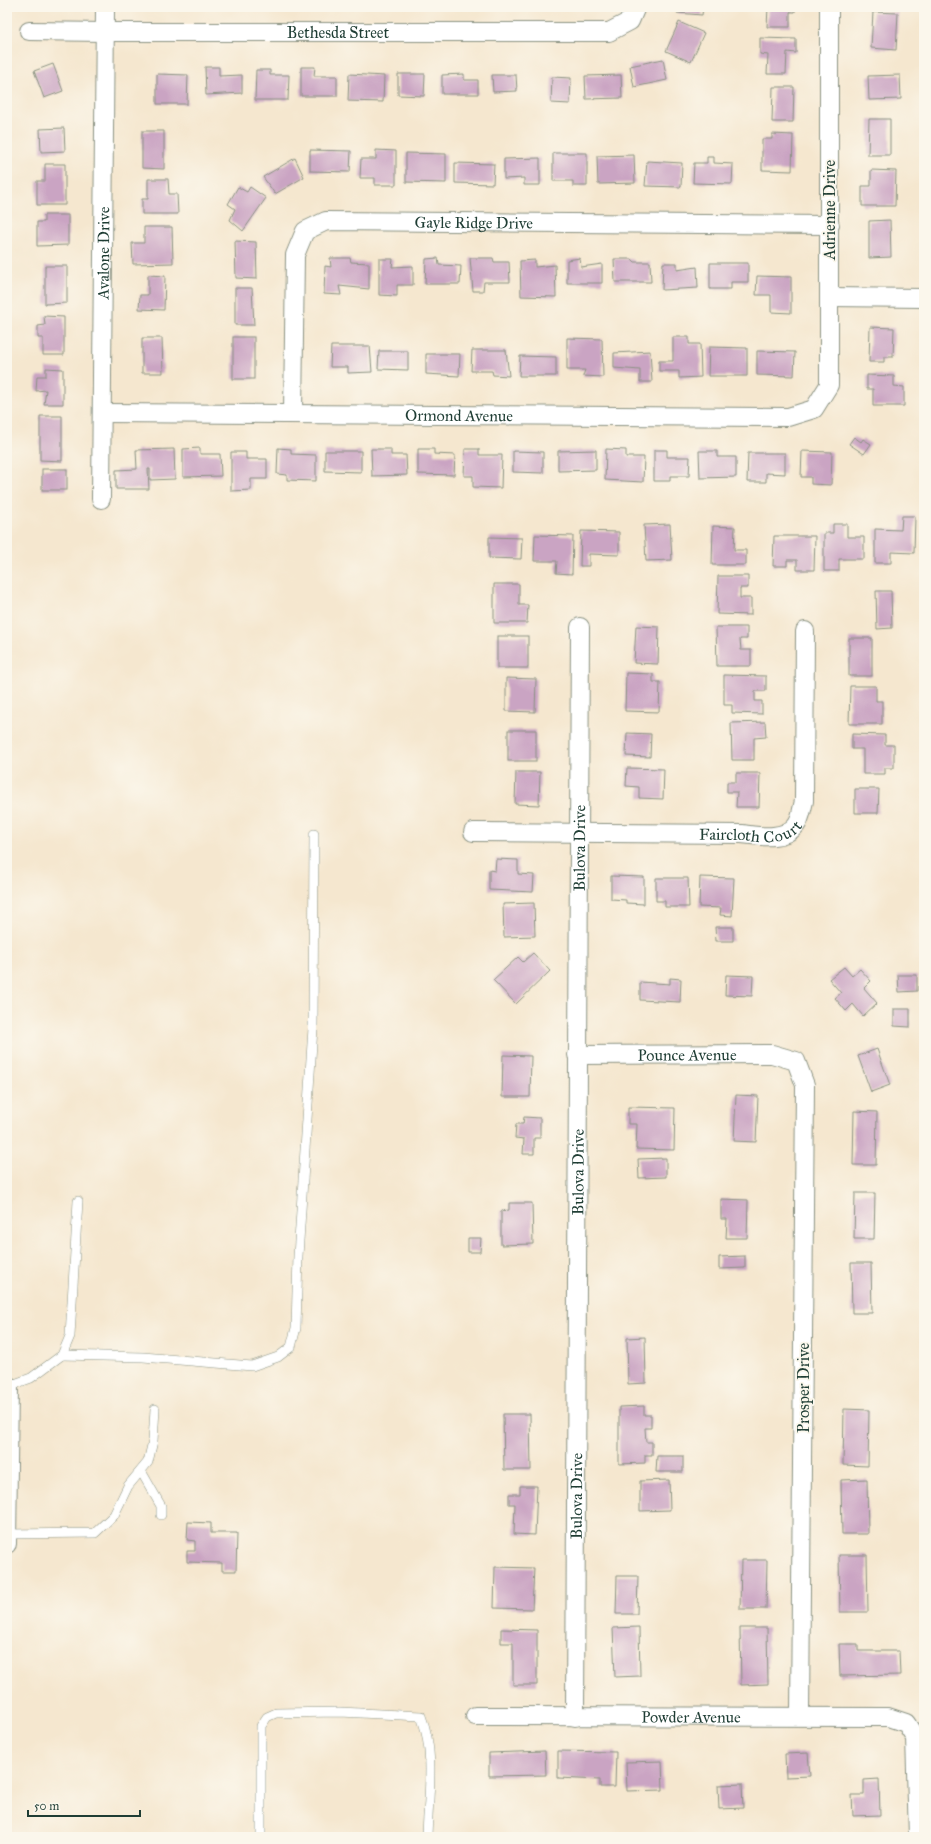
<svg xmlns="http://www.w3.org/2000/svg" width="931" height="1844" viewBox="0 0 931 1844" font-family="'IM FELL Great Primer',serif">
<rect width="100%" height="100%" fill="#fbf7ec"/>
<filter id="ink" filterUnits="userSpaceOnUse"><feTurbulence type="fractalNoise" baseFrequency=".025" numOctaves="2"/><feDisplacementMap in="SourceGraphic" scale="8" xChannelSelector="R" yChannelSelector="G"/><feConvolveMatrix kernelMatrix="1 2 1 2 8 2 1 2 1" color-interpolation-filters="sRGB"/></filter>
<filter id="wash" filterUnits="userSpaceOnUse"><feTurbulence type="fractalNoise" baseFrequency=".012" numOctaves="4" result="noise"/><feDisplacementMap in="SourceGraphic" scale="16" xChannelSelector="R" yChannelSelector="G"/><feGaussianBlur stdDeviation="0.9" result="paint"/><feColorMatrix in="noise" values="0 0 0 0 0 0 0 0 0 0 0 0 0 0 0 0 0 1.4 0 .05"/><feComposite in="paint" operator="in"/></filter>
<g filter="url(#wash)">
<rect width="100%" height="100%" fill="#f5e7cf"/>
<g id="blocks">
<g fill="#caa4c3">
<path d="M678 7H703L702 15 677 13Z"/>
<path d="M768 7H795V12H790V27H767Z"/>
<path d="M873 12 898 13 896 50 871 48Z"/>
<path d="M679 22 704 33 691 62 666 51Z"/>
<path d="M760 38 796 39V53L787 52 786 74H767L768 55 760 54Z"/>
<path d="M663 59 667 80 634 87 630 66Z"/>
<path d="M53 64 63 91 44 98 34 71Z"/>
<path d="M205 67H219V76L242 75V93L206 95Z"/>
<path d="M301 67H315L314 76H337V96H301Z"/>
<path d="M256 70H270V75H289L288 100H255Z"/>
<path d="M157 74 188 75 187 104H157Z"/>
<path d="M349 74 384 76 383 102 348 101Z"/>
<path d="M398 74H425L424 96 398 95Z"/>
<path d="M464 74V80H478V94H442V75Z"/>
<path d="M492 75H516L517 91 493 92Z"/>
<path d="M621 75 622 98 586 99 585 76Z"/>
<path d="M900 75 901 99 869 100 868 76Z"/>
<path d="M552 77 571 78 570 104 551 103Z"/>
<path d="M773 87H794L793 122H772Z"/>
<path d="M869 119H890V155H868Z"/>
<path d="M64 128 65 151 41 152 40 129Z"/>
<path d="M142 131H164V169L142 168Z"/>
<path d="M772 134 793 135 792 171 762 170V139H772Z"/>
<path d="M310 150 351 151 350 172 310 171Z"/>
<path d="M376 150 396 151V185H375V178H360L361 159H376Z"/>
<path d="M406 153 446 154V183L406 182Z"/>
<path d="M553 153H587V186H573V181H553Z"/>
<path d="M634 155 635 183 598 184 597 156Z"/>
<path d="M707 157H714V163L733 164 732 184 693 183 694 163H707Z"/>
<path d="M295 158 304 177 275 194 263 177Z"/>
<path d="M540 158V185H524V178L504 179V159Z"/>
<path d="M647 161 682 163 681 187 645 186Z"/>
<path d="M455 163 494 164 493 184 455 183Z"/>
<path d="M45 164H65V205H37V181H45Z"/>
<path d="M871 170 896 171 895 206H862V186H871Z"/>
<path d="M148 179H168L169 194H177L178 214H142V199H148Z"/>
<path d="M238 187 247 192 250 187 266 198 243 231 230 220 235 209 228 204Z"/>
<path d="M44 215H68V245L37 246V222H44Z"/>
<path d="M890 220 891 257 869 258V221Z"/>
<path d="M144 227H172L173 263 133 264 132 243H144Z"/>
<path d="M235 241 256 242 257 279 236 278Z"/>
<path d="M330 258H350L351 262 369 263V289L339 286 341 295 324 294 325 266 331 267Z"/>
<path d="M438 258 439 265 461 266 460 284H425L426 259Z"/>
<path d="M470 258H493L494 262H509L510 282H484L483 291H473Z"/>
<path d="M580 258 581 267 602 264V283H567V260Z"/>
<path d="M379 259H393L392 267 413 266V285H397V296L379 295Z"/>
<path d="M614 259H632L635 262H650L651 282H615Z"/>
<path d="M535 260V267L555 265 556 297 521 296 520 261Z"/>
<path d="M663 263H677V270L697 267 698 288 662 290Z"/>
<path d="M710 263H748V282H731V289H710Z"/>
<path d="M45 266H67V303L45 304Z"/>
<path d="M148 275 165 276 164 310 139 309 140 295H148Z"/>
<path d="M757 276 791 277V313L771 312V295H756Z"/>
<path d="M235 288H252L254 325H235Z"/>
<path d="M44 316 64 317V355H43V338H38V326L45 325Z"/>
<path d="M870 327 894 328 893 357H884V362H869Z"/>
<rect x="233" y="337" width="21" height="42"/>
<path d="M673 337H689V344H700L701 377 679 378V371H659V361H673Z"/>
<path d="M142 338H162L163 373H142Z"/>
<path d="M567 338 602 339 603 377 583 376 585 370H567Z"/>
<path d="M331 346H370L372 372 348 373V367H330Z"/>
<path d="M709 347 747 348V376H708Z"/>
<path d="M472 350H506L509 376 493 375 492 371H471Z"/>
<path d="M379 351H408V370L378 369Z"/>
<path d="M650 351 652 382H640V370L614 368V353Z"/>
<path d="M757 351 795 352 794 376 757 375Z"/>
<path d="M426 354H460L459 376 426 374Z"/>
<path d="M520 356 556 357V376H519Z"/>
<path d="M46 368 63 369V404H44L46 390 36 391 37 376H46Z"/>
<path d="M867 375 894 376V386L904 387V406H873V389H867Z"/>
<path d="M40 416H62V461L40 460Z"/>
<path d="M854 437 861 442 863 439 871 444 864 454 849 444Z"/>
<path d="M200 448V454H220L221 476 183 477V449Z"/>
<path d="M278 448 291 449V454L316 455V481L287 480V475L277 474Z"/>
<path d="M174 449 175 479 150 480V469H148L149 489H116V470L137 469 136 450Z"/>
<path d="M371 449H391V455H406L407 475 372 476Z"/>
<path d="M418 449H434V454L455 455 454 475 418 474Z"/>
<path d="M465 449H479V455H502L501 488 473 487V476H464Z"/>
<path d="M606 449 626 450V457H644L643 482 605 480Z"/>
<path d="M596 450V470L558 471V451Z"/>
<path d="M654 450H667V457H690L689 476H670V481H654Z"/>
<path d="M325 451H361V472L325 471Z"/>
<path d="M513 451 543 452V473L513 472Z"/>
<path d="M699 451H717V457H736V477L700 478Z"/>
<path d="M802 451 832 452 831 485 811 484V477H801Z"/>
<path d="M231 452H246V459H267V479H251V490L231 491Z"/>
<path d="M748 453H785V474L766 473V482H747Z"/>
<rect x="42" y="469" width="25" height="21"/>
<path d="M902 516H915L914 553 891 552V563H875V529L901 530Z"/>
<path d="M670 524 672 560 646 561 644 525Z"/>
<path d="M833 524H847V537H864V559H839V571H824V533H833Z"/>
<path d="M713 526 735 527 734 550H746V565H712Z"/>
<path d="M581 531 619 532V555L589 554V566H580Z"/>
<path d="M535 535 573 536 572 574 556 573 557 561H534Z"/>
<path d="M774 536H815L814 570H797V560H787V566H773Z"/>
<path d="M489 537 522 538 521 559 489 558Z"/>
<path d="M718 576H748V588H740V598H751V615L717 614Z"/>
<path d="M494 584H519V605H528L527 623H494Z"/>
<path d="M876 591H891L892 628 877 629Z"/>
<path d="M636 626 659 627 658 664 634 663Z"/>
<path d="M716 627H747V639H740L741 650H751V666H717Z"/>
<rect x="497" y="636" width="31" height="32"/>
<rect x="849" y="638" width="23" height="38"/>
<path d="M626 673 653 674V682H660L659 712 625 711Z"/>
<path d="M724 675 766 676V691H755V701H762V714L732 713V705H724Z"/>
<path d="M506 678 536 679 535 712 506 711Z"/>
<path d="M850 686H876V701H882V724H849Z"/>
<path d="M765 722 766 737 754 738V760H732L731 723Z"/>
<rect x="508" y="730" width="28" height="31"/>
<path d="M627 733 651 734 650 757 626 756Z"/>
<path d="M852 734 885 735V745H894V768H885V774H863V749H852Z"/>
<path d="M627 768 664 769 663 799 639 798V787L626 786Z"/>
<path d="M516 772H540L539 805 515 804Z"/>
<path d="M736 773H760L759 807H736L737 792H727V782H736Z"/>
<path d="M855 789H879L878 813H855Z"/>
<path d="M496 859 518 860V874L534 875 533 892 489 890V870L495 871Z"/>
<path d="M611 876 644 877V904L626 903V900L611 899Z"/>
<path d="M700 877 734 878 732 916 720 915 721 908 699 907Z"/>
<path d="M656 878H688L689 907H665V901H656Z"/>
<path d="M534 903 535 936 504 937 503 904Z"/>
<path d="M715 927H733V941H716Z"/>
<path d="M533 953 550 971 516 1004 493 980 518 957 523 962Z"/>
<path d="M844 967 852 976 860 969 871 981 864 988 877 1003 863 1016 853 1004 846 1011 835 998 841 993 829 979Z"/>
<path d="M726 975 753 976 752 996 725 995Z"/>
<path d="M898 975H917V991L899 992Z"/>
<path d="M670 978 681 979 680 1002 640 1000V982L670 984Z"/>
<path d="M894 1009H910V1027L894 1026Z"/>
<path d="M877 1049 890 1085 871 1092 858 1056Z"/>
<path d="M503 1055 531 1056 530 1097H502Z"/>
<path d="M736 1095 758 1096 756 1142 734 1141Z"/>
<path d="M628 1107 675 1108 674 1150 636 1149 637 1124H628Z"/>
<path d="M854 1111 877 1112 876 1165H853Z"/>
<path d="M524 1117 540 1118V1138H534V1154H523L524 1139 515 1138 516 1124H523Z"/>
<path d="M666 1158V1177L639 1178 638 1159Z"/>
<path d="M855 1193H875L874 1239H854Z"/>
<path d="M721 1199 748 1200 747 1238H726L727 1219H721Z"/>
<path d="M509 1203H532L533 1244 501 1245V1211L509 1210Z"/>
<path d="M468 1238H481L480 1252H468Z"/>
<path d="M745 1256V1268L719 1269V1257Z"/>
<path d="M851 1263H871L872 1313H852Z"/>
<path d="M645 1337 646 1383 628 1384 627 1338Z"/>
<path d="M644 1406V1415H651V1428H645L646 1442H652V1455H645V1463L619 1464V1407Z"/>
<path d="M844 1409 869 1410 868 1466 843 1465Z"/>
<path d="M503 1414H530L531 1470H504Z"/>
<path d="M657 1456H683V1472H656Z"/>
<path d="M867 1479 868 1534H842L841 1480Z"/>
<path d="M669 1480 670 1510 640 1511V1481Z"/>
<path d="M520 1486H537L535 1535 514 1534 515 1504H509V1494H520Z"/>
<path d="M188 1522 211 1523V1533H237L236 1571H222V1563L187 1562V1551H195V1541L187 1540Z"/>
<path d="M839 1555H867L868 1612H840Z"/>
<path d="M741 1560H767L766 1609H740Z"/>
<path d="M495 1567 534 1568 532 1609 494 1608Z"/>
<path d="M617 1576H638L637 1614H616Z"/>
<path d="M639 1627 640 1676 615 1677 613 1628Z"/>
<path d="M740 1628H767L768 1684 741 1685Z"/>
<path d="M501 1629 537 1630V1685H513V1643H501Z"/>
<path d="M839 1644H858V1651H899L900 1675 840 1676Z"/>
<path d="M545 1751 546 1775 489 1776V1753Z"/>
<path d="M558 1751 616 1752 615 1787H600V1780L558 1778Z"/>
<path d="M808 1753 810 1776 786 1777 785 1754Z"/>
<path d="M662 1761 663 1790 627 1791 626 1762Z"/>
<path d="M879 1779 880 1815 853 1816 852 1795H864V1780Z"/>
<path d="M742 1784 743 1808 719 1809 718 1785Z"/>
</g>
</g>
</g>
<g filter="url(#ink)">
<use href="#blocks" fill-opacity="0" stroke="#8a9282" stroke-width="1"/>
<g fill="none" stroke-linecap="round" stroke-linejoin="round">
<defs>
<g id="lane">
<path d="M62 1355 143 1357 252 1366 278 1357 291 1347 296 1328 298 1256 313 1028 314 834"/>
<path d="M9 1386 31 1378 62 1355 70 1336 78 1201"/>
<path d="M141 1471 161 1506V1515"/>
<path d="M7 1534 95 1533 114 1515 128 1486 148 1462 153 1441 155 1409"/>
<path d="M261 1837V1726L267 1717 276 1713 340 1712 421 1716C436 1754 428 1797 427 1837"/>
</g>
<g id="street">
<path id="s1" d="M29 31 105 32H609L630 21 636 7"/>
<path d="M829 297 924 298"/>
<path id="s2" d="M102 413 788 417 814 409 829 385V7"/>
<path id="s3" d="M293 414 295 255 305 231 326 221 830 225"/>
<path id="s4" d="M101 499 105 7"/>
<path id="s5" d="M473 832 742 834C759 836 784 841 796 825 801 819 802 808 804 801L805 631"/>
<path id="s6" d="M577 1055 772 1054 796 1061 805 1085 800 1716"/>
<path d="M7 1386H9L7 1544"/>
<path id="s7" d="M475 1716 888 1717 906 1723 915 1737 918 1837"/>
<path id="s8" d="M575 1717 580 627"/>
</g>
</defs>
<use href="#lane" stroke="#8a9282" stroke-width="10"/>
<use href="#street" stroke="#8a9282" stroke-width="20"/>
<use href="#lane" stroke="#fff" stroke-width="9"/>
<use href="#street" stroke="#fff" stroke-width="18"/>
</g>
</g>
<g text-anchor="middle" stroke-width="3.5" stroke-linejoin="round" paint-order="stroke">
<g font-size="16" fill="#1f3d34" stroke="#fbf7ec">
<text dy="6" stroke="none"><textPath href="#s1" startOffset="309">Bethesda Street</textPath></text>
<text transform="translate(829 210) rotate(-90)" y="6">Adrienne Drive</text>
<text dy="6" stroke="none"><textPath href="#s3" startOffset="356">Gayle Ridge Drive</textPath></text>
<text dy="6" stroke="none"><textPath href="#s4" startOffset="246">Avalone Drive</textPath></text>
<text dy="6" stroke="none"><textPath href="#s2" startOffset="357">Ormond Avenue</textPath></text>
<text dy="6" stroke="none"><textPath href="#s5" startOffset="278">Faircloth Court</textPath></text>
<text dy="6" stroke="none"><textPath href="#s8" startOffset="869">Bulova Drive</textPath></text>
<text dy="6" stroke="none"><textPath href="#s6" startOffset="110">Pounce Avenue</textPath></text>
<text dy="6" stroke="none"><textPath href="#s8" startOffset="545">Bulova Drive</textPath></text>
<text transform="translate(803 1388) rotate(-90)" y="6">Prosper Drive</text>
<text dy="6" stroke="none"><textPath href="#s8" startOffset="221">Bulova Drive</textPath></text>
<text dy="6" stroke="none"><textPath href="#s7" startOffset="216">Powder Avenue</textPath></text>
</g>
</g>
<rect width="931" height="1844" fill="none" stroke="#fbf7ec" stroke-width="24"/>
<path d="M28 1810v6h112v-6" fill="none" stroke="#1f3d34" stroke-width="2"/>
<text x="34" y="1810" font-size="12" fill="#1f3d34" stroke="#fbf7ec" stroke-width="3" paint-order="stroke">50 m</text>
</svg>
